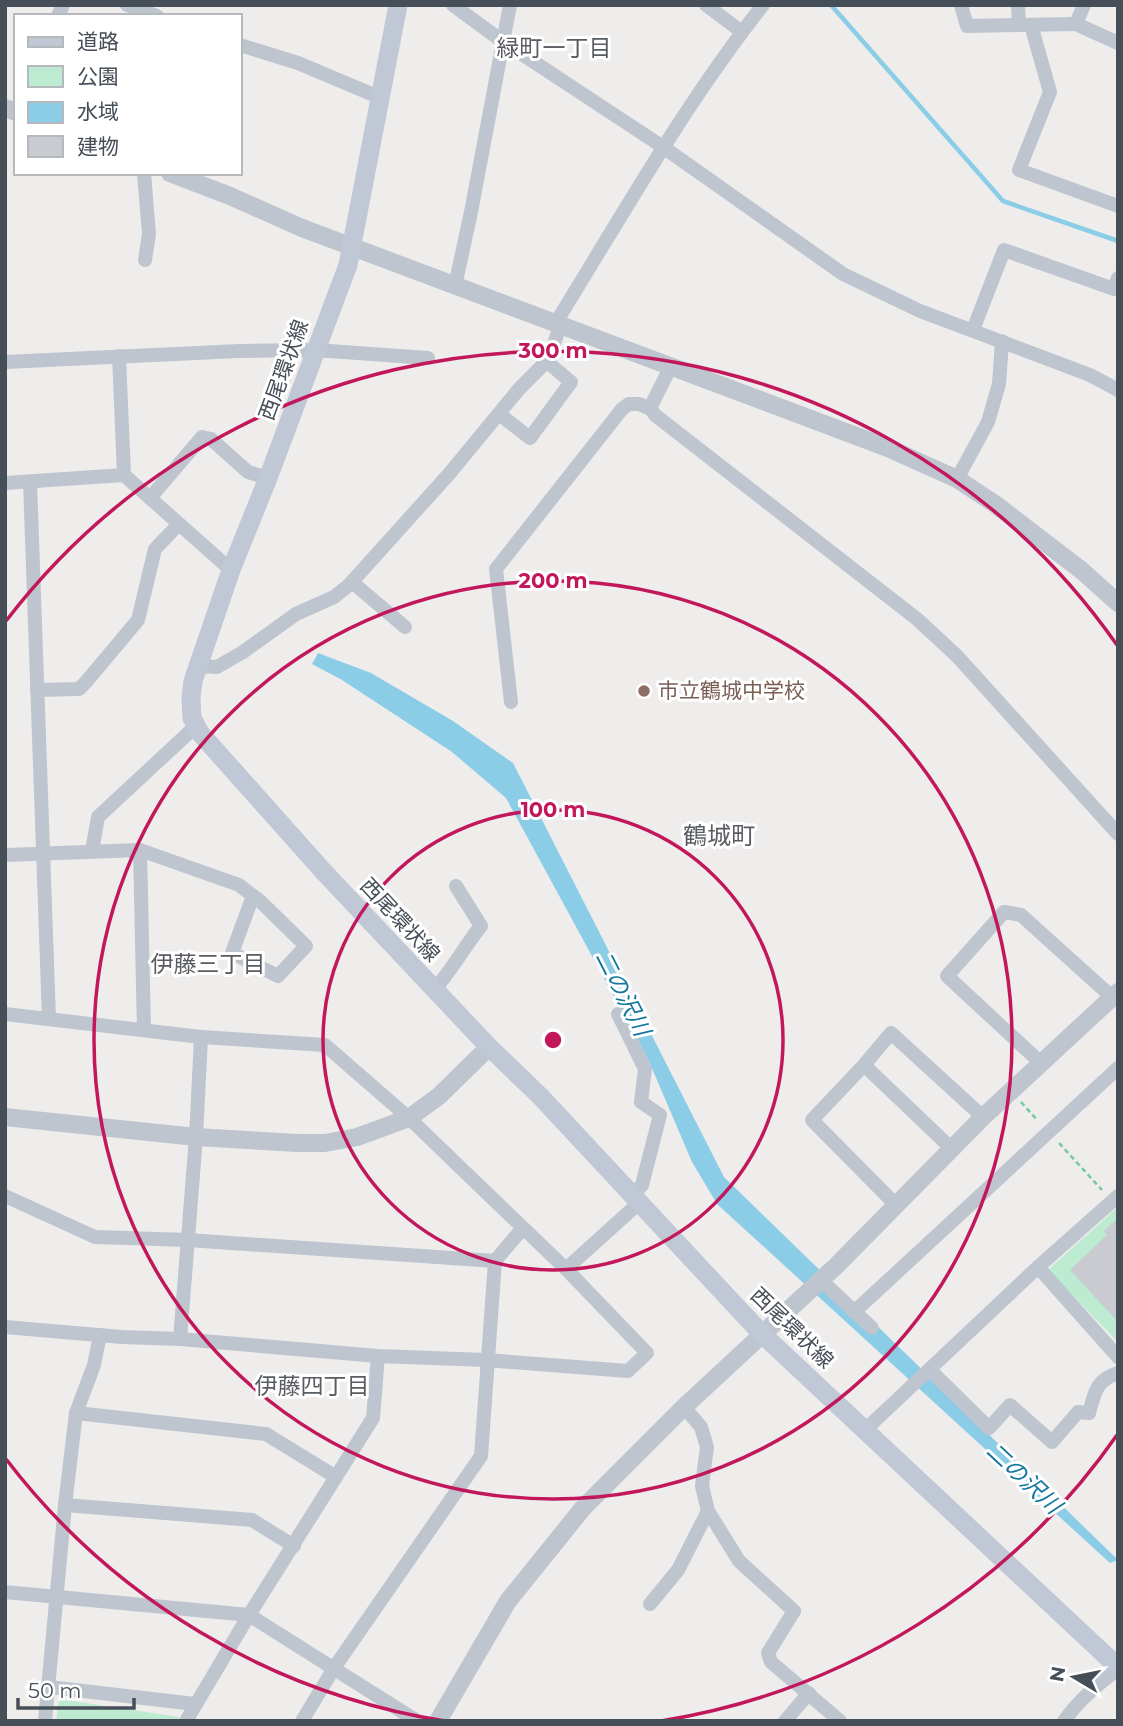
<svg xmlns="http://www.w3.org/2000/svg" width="1123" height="1726" viewBox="0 0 1123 1726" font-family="Montserrat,'Noto Sans JP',sans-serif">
<rect width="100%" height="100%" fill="#efecec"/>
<g fill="#bcebd2">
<path d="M1118 1207V1342L1048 1270Z"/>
<path d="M59 1699 179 1717 177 1721H56Z"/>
</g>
<path fill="#8bcce6" d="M318 653 371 673 453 721 513 763 724 1177 1118 1560 1110 1563 717 1204 692 1162 648 1059 506 798 452 752 342 680 312 664Z"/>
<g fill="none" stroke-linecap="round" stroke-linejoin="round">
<path stroke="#8bcce6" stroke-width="4.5" d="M831 5 1003 201 1118 241"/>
</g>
<path fill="#cacbd1" d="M1118 1218V1322L1070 1270 1107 1235 1104 1231Z"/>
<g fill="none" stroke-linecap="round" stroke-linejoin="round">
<g stroke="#76c7a6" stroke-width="2.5" stroke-dasharray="5 3.5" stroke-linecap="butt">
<path d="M1021 1102 1038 1121"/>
<path d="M1059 1143 1102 1190"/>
</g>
<g stroke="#bec5ce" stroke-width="14">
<path d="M127 5 157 16"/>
<path d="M453 5 502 41 663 147 843 274 920 311 1090 375 1118 390"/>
<path d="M706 5 742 32"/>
<path d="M961 5 967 26 1076 24"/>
<path d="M1018 5 1019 25"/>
<path d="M1084 5 1076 24 1118 43"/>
<path d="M58 16 63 5"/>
<path d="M1031 25 1050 92 1019 170 1118 206"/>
<path d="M240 45 298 63 381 98"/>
<path d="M144 173 149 234 145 260"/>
<path d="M455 286 471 212 510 5"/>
<path d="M555 324C622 216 684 105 763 5"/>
<path d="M973 330 1004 250 1114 289 1118 278"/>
<path d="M119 356 124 475"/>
<path d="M5 362 239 351 315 350 428 358"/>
<path d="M670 368 650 408 655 415 917 619 957 656 1118 834"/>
<path d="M499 414 530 438 571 382 545 360"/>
<path d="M957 479 988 422 999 384 1002 341"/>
<path d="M30 482 49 1019"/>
<path d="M5 483 124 475 231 570"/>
<path d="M150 498 202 437 211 439 248 472 268 478"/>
<path d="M352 582 405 627"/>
<path d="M199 666 217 667 243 652 296 614 334 597 349 585 449 474 519 389 542 366 554 344 560 326"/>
<path d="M37 690 79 689 86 682 138 620 155 549 179 524"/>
<path d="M511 702 496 569 622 409 629 404H639L651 409"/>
<path d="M140 850 144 1030"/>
<path d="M92 851 98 817 196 726"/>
<path d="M5 855 140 850 239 885 260 901 306 946 278 976 232 953 253 896"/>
<path d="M434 990C452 970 464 947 481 926L456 886"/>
<path d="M5 1014 201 1037 325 1045 409 1118 467 1174 566 1269 647 1353 628 1371 486 1360 378 1356 180 1339 122 1337 5 1327"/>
<path d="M618 1014 645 1069 641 1102 660 1115 642 1185 632 1195"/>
<path d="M1042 1064 947 976 1004 912 1021 915 1112 997"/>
<path d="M864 1065 891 1033 983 1117"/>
<path d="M5 1196 95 1237 188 1240 495 1261"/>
<path d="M897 1206 812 1120 864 1065 953 1150"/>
<path d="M1038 1267 1118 1357"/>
<path d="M566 1269 640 1202"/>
<path d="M821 1280 872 1328"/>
<path d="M854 1312 1118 1068"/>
<path d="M180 1339 196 1137 201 1037"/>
<path d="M930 1370 989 1428 1010 1405 1052 1442 1078 1412 1089 1413C1095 1392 1096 1380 1118 1373"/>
<path d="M76 1413 266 1434 336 1477"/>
<path d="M866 1429 1038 1267 1118 1196"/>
<path d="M65 1505 252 1520 294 1546"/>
<path d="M708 1511 739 1561 794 1611 768 1653 771 1662 840 1721"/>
<path d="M5 1592 249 1615 417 1721"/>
<path d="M650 1604 678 1570 708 1511 702 1486 707 1447 701 1427 684 1407"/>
<path d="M49 1687 195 1704"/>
<path d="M45 1721 65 1505 76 1413 94 1365 100 1335"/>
<path d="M186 1721 249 1615 373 1418 378 1356"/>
<path d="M302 1721 334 1668 481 1456 495 1261 522 1229"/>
<path d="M785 1721 809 1693"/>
<path d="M1064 1721C1079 1700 1097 1685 1118 1669"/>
</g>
<g stroke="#bec5ce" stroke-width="18">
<path d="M5 108 16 112"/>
<path d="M170 173 230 196 302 228 888 448 957 479 995 504 1081 570 1118 603"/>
<path d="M5 1117 196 1137 297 1143H325L357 1137 409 1118 439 1096 489 1047"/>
<path d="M438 1721 508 1601 583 1508 684 1407 836 1266 983 1117 1118 992"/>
</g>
<path stroke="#c0c8d5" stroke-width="19" d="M398 5 348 265 268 478 231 570 193 681 191 698 192 718 200 733 323 871 489 1047 540 1096 761 1333 1118 1667"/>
</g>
<g fill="none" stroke="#c2185b" stroke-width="3.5">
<circle cx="553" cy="1040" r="230"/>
<circle cx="553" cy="1040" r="459"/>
<path d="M1117 1435A689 689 0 0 1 661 1721M445 1721A689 689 0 0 1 6 1459M6 621A689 689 0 0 1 1117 645"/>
</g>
<circle fill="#8d6e63" stroke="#fff" stroke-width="2.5" cx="644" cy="691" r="7"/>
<g text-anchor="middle" stroke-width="6" stroke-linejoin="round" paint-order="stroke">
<g font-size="21" fill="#464e58" stroke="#fff">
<text transform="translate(284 370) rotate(-70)" y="7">西尾環状線</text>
<text transform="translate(400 920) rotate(47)" y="7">西尾環状線</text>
<text transform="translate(792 1328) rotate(44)" y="7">西尾環状線</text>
</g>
<g font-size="21" fill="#785e54" stroke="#fff" text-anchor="start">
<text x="658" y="698">市立鶴城中学校</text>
</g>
<g font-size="23" fill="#595c61" stroke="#fff">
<text x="554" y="56">緑町一丁目</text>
<text x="208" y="972">伊藤三丁目</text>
<text x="312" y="1394">伊藤四丁目</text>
</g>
<g font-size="23" font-style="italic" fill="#13769e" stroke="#fff">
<text transform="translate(623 993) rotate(63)" y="8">二の沢川</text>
<text transform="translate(1024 1478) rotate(43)" y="8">二の沢川</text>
</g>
<g font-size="24" fill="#595c61" stroke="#fff">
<text x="719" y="844">鶴城町</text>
</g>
</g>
<circle cx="553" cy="1040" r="10" fill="#c2185b" stroke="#fff" stroke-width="3.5"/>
<g font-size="21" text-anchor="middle" font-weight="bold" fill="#c2185b" stroke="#fff" stroke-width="6" stroke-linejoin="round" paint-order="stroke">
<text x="553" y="358">300 m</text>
<text x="553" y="588">200 m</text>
<text x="553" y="817">100 m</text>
</g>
<rect width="1123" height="1726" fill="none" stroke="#464e58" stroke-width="14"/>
<rect x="14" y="14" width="228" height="161" fill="#ffffff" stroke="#b5b8bc" stroke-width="2"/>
<rect x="28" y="37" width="35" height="10" fill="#c0c8d5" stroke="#b5b8bc" stroke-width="2"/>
<text x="77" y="49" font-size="21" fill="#464e58">道路</text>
<rect x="28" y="66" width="35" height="21" fill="#bcebd2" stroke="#b5b8bc" stroke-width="2"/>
<text x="77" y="84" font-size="21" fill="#464e58">公園</text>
<rect x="28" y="102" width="35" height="21" fill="#8bcce6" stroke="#b5b8bc" stroke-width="2"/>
<text x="77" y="119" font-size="21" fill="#464e58">水域</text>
<rect x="28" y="136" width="35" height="21" fill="#cacbd1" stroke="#b5b8bc" stroke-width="2"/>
<text x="77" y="154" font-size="21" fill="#464e58">建物</text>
<g transform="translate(1074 1677) rotate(280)" stroke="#ffffff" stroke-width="5" paint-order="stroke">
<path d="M0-5L12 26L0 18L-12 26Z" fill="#464e58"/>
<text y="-10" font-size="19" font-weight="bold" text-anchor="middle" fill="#464e58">N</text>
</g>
<path d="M18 1698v10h116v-10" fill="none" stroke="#464e58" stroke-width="3.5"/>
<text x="28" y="1698" font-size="21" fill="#464e58" stroke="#ffffff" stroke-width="5" paint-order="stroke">50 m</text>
</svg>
